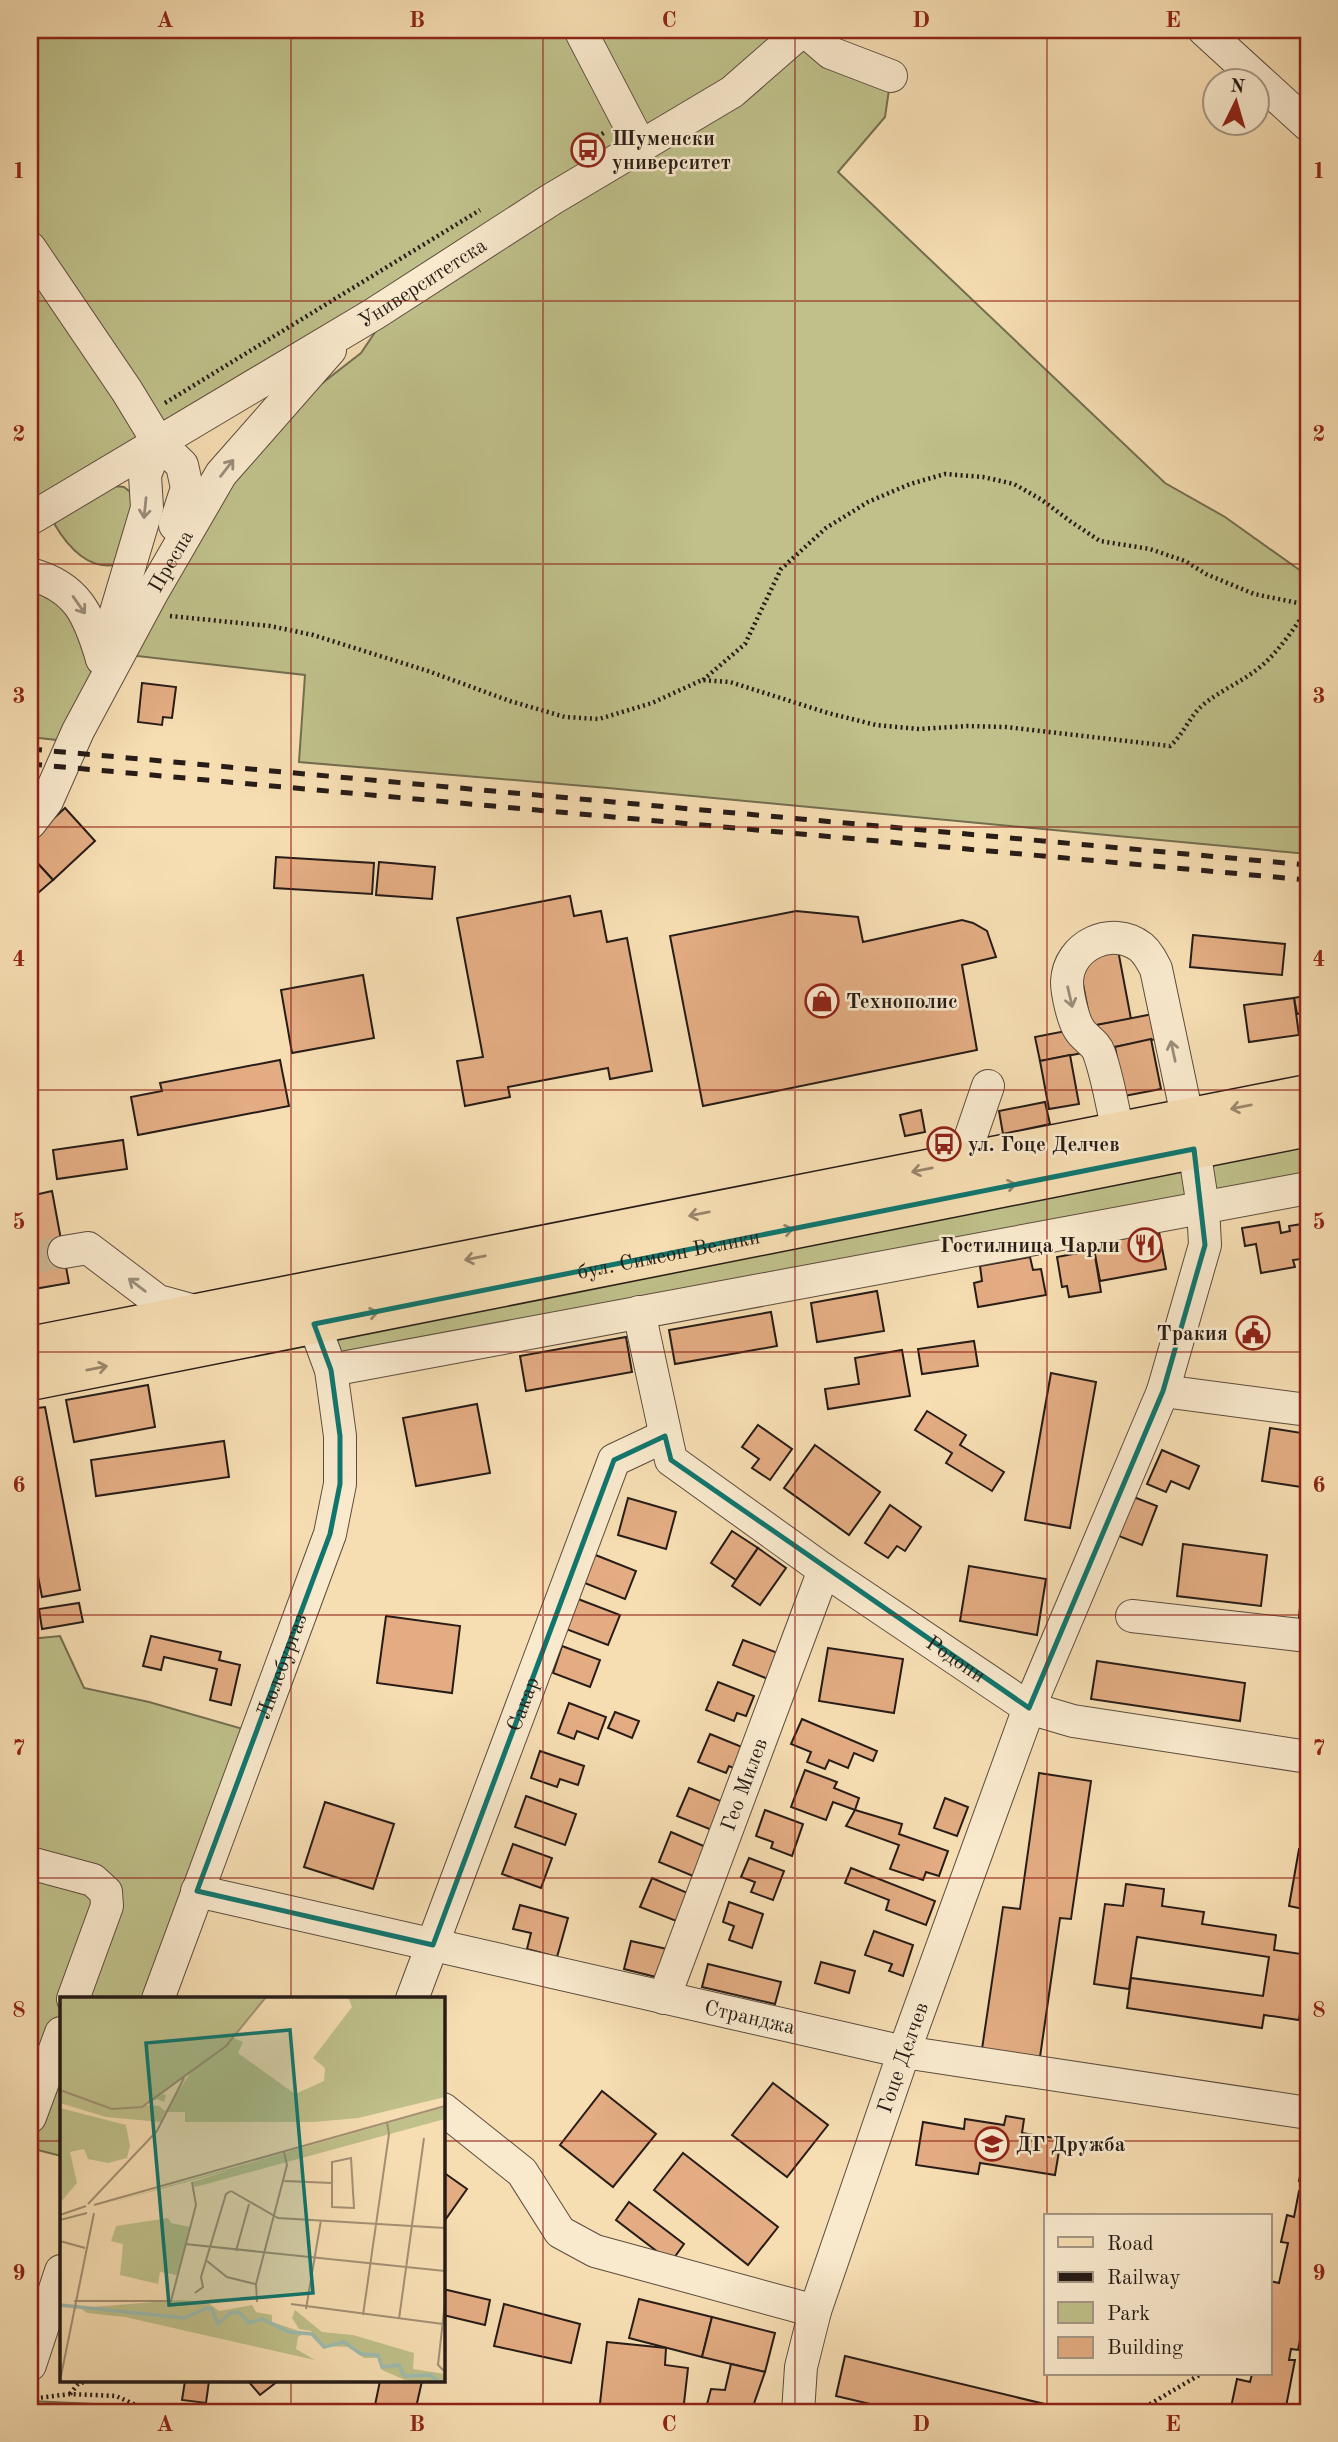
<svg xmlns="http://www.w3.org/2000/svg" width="1338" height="2442" viewBox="0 0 1338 2442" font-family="'Old Standard TT',serif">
<rect width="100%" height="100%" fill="#f6ddb2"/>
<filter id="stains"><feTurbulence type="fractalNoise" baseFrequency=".00286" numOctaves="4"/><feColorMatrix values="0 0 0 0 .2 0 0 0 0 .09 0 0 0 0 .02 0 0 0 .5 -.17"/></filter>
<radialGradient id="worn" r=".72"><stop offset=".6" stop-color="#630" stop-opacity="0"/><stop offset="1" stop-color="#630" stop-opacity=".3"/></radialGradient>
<g fill="#bfc08a" stroke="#736e50" stroke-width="2">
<path d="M30 30H804L891 76 885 117 838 172 1165 483 1225 517 1308 576V854L608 788 299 762 305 675 120 654 75 742 30 737V574L119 653 249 440 361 353 398 298 30 519Z"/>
<path d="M104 485 124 487 139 499 118 564C90 572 68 547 55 525L58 511Z"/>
<path d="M1308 1127V1188L331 1370 314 1324Z"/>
<path d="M60 1636 84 1688 149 1702 257 1733 158 1999H61V2156L30 2148V1639Z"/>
<path d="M30 2401 95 2404 113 2412H30Z"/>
</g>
<g fill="#e3ac82" stroke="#271c17" stroke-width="2">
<path d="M142 683 176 687 172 718 163 717 162 725 138 722Z"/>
<path d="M65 808 95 841 53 880 30 855V840Z"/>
<path d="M30 855 53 880 30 900Z"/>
<path d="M276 857 374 863 372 894 274 888Z"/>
<path d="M379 862 435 867 432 899 376 895Z"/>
<path d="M570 896 574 916 601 911 607 942 627 938 652 1071 610 1079 608 1068 508 1087 510 1097 465 1106 457 1061 483 1057 457 918Z"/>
<path d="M796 911 858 917 863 942 962 920 973 923 987 931 996 957 962 965 977 1050 703 1106 670 936Z"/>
<path d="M1193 935 1285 944 1282 975 1190 967Z"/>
<path d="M1118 950 1131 1019 1091 1026 1078 958Z"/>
<path d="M363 975 374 1038 292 1053 281 990Z"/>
<path d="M1308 995V1012L1297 1014 1294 998Z"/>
<path d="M1294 998 1299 1035 1249 1042 1244 1005Z"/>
<path d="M1158 1013 1162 1038 1040 1061 1035 1037Z"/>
<path d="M1151 1039 1161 1089 1124 1096 1115 1047Z"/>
<path d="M1070 1055 1079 1104 1049 1109 1040 1061Z"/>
<path d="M280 1060 289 1106 138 1135 131 1097 162 1091 160 1083Z"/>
<path d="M1045 1102 1050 1124 1003 1134 999 1111Z"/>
<path d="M921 1110 925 1132 905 1136 900 1115Z"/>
<path d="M123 1140 127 1169 57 1179 53 1150Z"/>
<path d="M52 1191 69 1283 34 1289 30 1275V1196Z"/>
<path d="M1279 1222 1281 1233 1290 1231 1289 1226 1308 1223V1258L1293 1260 1295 1267 1261 1273 1256 1244 1245 1246 1242 1228Z"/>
<path d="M1159 1232 1166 1269 1100 1281 1093 1244Z"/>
<path d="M1094 1250 1101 1292 1069 1297 1067 1286 1062 1287 1057 1257Z"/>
<path d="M1030 1257 1033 1270 1041 1269 1046 1295 978 1307 974 1283 982 1281 980 1266Z"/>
<path d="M877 1291 884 1331 817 1342 811 1303Z"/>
<path d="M771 1312 777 1346 675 1364 669 1330Z"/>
<path d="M626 1337 632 1372 526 1391 520 1356Z"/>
<path d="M974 1341 978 1366 922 1374 918 1349Z"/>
<path d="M902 1350 910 1396 828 1409 825 1389 859 1384 855 1358Z"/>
<path d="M1051 1373 1096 1382 1070 1528 1025 1520Z"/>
<path d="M148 1385 155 1427 74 1442 66 1400Z"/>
<path d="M477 1404 490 1473 416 1486 403 1418Z"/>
<path d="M45 1407 80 1590 42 1597 30 1535V1409Z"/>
<path d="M927 1411 966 1435 960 1445 1004 1472 992 1491 946 1463 952 1453 915 1430Z"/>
<path d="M758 1425 792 1449 770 1480 752 1468 759 1459 742 1447Z"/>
<path d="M1270 1428 1308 1434V1488L1262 1481Z"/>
<path d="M224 1441 229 1477 96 1496 91 1460Z"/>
<path d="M815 1445 880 1492 849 1535 784 1488Z"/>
<path d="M1162 1450 1199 1466 1189 1489 1171 1481 1166 1492 1147 1484Z"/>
<path d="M1131 1496 1157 1506 1142 1545 1116 1535Z"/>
<path d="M628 1498 676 1512 666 1549 618 1535Z"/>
<path d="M890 1505 921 1527 905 1551 897 1546 888 1558 865 1543Z"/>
<path d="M732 1531 758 1548 736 1580 711 1563Z"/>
<path d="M1183 1544 1267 1555 1261 1606 1177 1596Z"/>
<path d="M758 1548 786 1568 760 1605 732 1586Z"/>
<path d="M593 1554 636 1571 625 1599 582 1582Z"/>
<path d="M1305 1560 1308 1561V1618L1299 1617Z"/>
<path d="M969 1566 1046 1579 1037 1635 960 1621Z"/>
<path d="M578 1599 620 1615 608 1645 566 1629Z"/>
<path d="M79 1603 83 1622 42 1629 39 1609Z"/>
<path d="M386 1616 460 1626 452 1693 377 1683Z"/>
<path d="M151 1636 221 1652 219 1660 240 1665 231 1705 210 1700 217 1669 164 1657 161 1670 143 1666Z"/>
<path d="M743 1640 778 1653 768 1679 733 1665Z"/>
<path d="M562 1646 600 1660 590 1687 553 1673Z"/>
<path d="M828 1648 903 1659 894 1713 819 1701Z"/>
<path d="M1097 1661 1245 1683 1240 1721 1091 1699Z"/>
<path d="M718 1682 754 1696 746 1716 737 1713 734 1721 706 1710Z"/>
<path d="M569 1703 606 1717 598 1739 577 1731 574 1739 558 1733Z"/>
<path d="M615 1712 639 1721 632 1738 608 1728Z"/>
<path d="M802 1719 877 1751 873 1761 854 1753 848 1768 829 1760 825 1769 807 1762 811 1752 791 1744Z"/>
<path d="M710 1734 747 1749 738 1770 729 1766 726 1773 698 1762Z"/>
<path d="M540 1751 584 1766 578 1785 560 1779 557 1787 531 1778Z"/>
<path d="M805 1770 837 1782 834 1788 859 1798 855 1810 833 1802 826 1820 791 1807Z"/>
<path d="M1039 1773 1091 1781 1071 1919 1060 1918 1040 2057 982 2049 1003 1907 1020 1909Z"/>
<path d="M689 1788 723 1802 712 1830 677 1816Z"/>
<path d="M526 1796 576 1814 565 1845 515 1827Z"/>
<path d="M945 1798 968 1807 957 1836 934 1828Z"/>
<path d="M325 1802 394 1824 373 1889 304 1867Z"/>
<path d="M765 1810 803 1824 792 1856 771 1848 773 1842 756 1836Z"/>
<path d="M855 1810 902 1824 899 1834 948 1851 939 1876 926 1872 923 1880 890 1869 899 1845 846 1826Z"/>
<path d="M671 1832 706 1847 693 1876 659 1862Z"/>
<path d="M513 1844 552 1858 541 1888 502 1874Z"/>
<path d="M1299 1849 1308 1850V1910L1289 1906Z"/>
<path d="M749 1858 784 1871 773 1900 751 1892 755 1882 741 1877Z"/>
<path d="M851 1868 935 1901 926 1925 886 1910 889 1900 845 1883Z"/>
<path d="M652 1878 690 1894 679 1922 640 1907Z"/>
<path d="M1126 1884 1164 1889 1162 1906 1204 1912 1202 1924 1276 1935 1274 1950 1308 1955 1299 2020 1264 2015 1262 2028 1127 2008 1131 1978 1263 1996 1269 1957 1137 1937 1129 1989 1094 1984 1105 1904 1123 1906Z"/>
<path d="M729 1902 763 1914 752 1948 729 1940 734 1926 723 1922Z"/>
<path d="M520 1905 568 1918 557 1957 527 1949 531 1933 513 1929Z"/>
<path d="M874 1931 913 1945 903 1976 889 1971 892 1964 865 1955Z"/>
<path d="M631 1941 667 1949 660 1978 624 1969Z"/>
<path d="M821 1962 855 1971 849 1993 815 1983Z"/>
<path d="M708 1964 781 1982 775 2004 702 1987Z"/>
<path d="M773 2083 828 2125 787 2177 732 2135Z"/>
<path d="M602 2091 656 2134 613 2187 560 2145Z"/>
<path d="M1006 2116 1024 2119 1022 2133 1061 2139 1055 2175 980 2163 978 2174 916 2165 923 2122 964 2129 965 2119 1004 2125Z"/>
<path d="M1307 2144 1308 2145V2286H1306L1301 2311 1306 2312 1298 2350 1291 2349 1289 2360H1295L1285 2412 1262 2409 1261 2412H1230L1237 2379 1250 2382 1252 2374H1270V2281L1279 2283 1288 2243 1281 2242 1287 2215 1294 2217 1299 2191 1306 2192 1308 2183 1299 2181Z"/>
<path d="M683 2153 778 2227 748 2265 654 2190Z"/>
<path d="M443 2172 467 2189 443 2223Z"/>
<path d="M629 2202 684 2244 671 2262 616 2220Z"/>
<path d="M443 2289 490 2300 485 2325 443 2315Z"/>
<path d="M639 2299 712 2317 702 2357 629 2338Z"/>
<path d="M504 2304 580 2324 571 2363 494 2346Z"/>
<path d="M712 2317 775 2333 765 2372 702 2357Z"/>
<path d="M607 2342 666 2348 665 2365 688 2368 683 2412H599Z"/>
<path d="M845 2356 1078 2412H904L836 2396Z"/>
<path d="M731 2364 765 2372 751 2412H705L711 2389 725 2390Z"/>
<path d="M185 2381H209L206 2403 182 2400Z"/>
<path d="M248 2381H278L260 2395Z"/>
<path d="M380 2381H422L415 2412 375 2405Z"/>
</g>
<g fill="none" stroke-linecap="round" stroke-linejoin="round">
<path stroke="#cdb693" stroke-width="32" stroke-dasharray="32 16" stroke-linecap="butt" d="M30 1258 64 1252"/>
<defs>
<g id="minor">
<path d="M580 30 641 147"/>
<path d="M804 30 831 53 891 76"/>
<path d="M1204 30 1308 125"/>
<path d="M30 248 127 391 158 442 182 465 187 488 175 525"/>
<path id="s1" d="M30 519 374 314 552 199 732 92 803 30"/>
<path d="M30 574C78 587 89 615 102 659"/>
<path d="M102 659 147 508 145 475 158 442"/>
<path id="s2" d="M30 823 47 801 78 731 152 593 221 474 330 350"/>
<path d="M962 1162 988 1086"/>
<path d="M64 1252 88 1248 158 1301 198 1312"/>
<path id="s3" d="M639 1312 671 1460 824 1570 1029 1708 1073 1721 1308 1757"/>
<path d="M331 1370 1308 1188"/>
<path d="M1163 1391 1308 1410"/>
<path d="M1132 1616 1308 1636"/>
<path d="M30 1863 93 1880 106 1892 107 1906 73 1999"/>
<path id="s4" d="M197 1891 904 2052 1308 2113"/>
<path id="s5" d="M664 1998 824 1570"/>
<path id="s6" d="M158 1999 330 1534 340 1484V1436L331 1370 314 1324"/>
<path id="s7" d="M412 1999 614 1460 665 1436"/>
<path d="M443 2109 522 2172 560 2232 595 2251 815 2311"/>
<path d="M30 2117 61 2033"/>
<path d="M30 2365 61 2271"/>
<path id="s8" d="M798 2412 801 2367 815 2311 904 2052 1029 1708 1163 1391 1205 1245 1203 1207 1194 1149 1156 969C1152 961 1148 953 1141 947 1112 925 1068 945 1067 982 1067 993 1073 1020 1079 1029 1084 1038 1096 1043 1099 1053 1108 1078 1112 1106 1118 1131"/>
</g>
<g id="major">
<path d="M30 1346 1308 1094"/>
<path id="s9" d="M30 1381 1308 1127"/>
</g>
</defs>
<use href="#minor" stroke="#5b4c3e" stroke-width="34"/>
<use href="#major" stroke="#271c17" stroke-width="41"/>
<g stroke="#271c17" stroke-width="4.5" stroke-dasharray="2 3.5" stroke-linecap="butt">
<path d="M588 143 605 132"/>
<path d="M165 403 480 210"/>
<path d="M170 616 270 626 313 635 428 671 510 701 565 717 599 719 652 703 702 680 730 682 828 713 876 725 919 729 967 726 1006 727 1170 746C1184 734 1190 715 1204 704 1220 691 1239 683 1255 671 1277 655 1292 630 1308 609"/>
<path d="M703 680 745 644 781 569 826 528 868 502 910 484 945 474 983 477 1014 484 1042 500 1070 521 1100 541 1150 549 1185 561 1206 574 1254 594 1308 605"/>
<path d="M70 2394 78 2384 87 2381"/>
<path d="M30 2399 70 2394 116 2396 151 2412"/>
<path d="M1145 2407 1201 2374"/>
</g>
<use href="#minor" stroke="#f9e9cd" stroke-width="32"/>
<use href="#major" stroke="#f6ddb2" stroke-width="38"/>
<g stroke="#271c17" stroke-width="5" stroke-dasharray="12 12" stroke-linecap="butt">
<path d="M30 749 1308 865"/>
<path d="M30 764 1308 880"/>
</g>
</g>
<defs><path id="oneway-shaft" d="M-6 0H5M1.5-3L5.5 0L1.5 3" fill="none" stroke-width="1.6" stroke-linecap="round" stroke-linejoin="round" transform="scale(1.75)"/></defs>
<g stroke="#9a8d7b">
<use href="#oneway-shaft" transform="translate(227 468) rotate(-52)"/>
<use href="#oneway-shaft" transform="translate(145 508) rotate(96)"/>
<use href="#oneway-shaft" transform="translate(79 605) rotate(55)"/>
<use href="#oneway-shaft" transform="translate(1070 997) rotate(77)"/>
<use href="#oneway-shaft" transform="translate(1173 1051) rotate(-102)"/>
<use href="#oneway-shaft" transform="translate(137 1285) rotate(-143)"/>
</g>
<g stroke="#99866c">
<use href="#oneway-shaft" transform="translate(1241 1107) rotate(169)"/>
<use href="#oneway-shaft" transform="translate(922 1170) rotate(169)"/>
<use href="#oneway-shaft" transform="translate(1006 1186) rotate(-11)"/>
<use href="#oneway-shaft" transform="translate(699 1214) rotate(169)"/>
<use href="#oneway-shaft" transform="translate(783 1231) rotate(-11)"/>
<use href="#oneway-shaft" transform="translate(475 1258) rotate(169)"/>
<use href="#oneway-shaft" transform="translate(368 1314) rotate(-11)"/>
<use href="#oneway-shaft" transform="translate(97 1368) rotate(-11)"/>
</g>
<path fill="none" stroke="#0f766e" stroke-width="5" stroke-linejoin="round" d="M1194 1149 1205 1245 1163 1391 1029 1708 671 1460 665 1436 614 1460 433 1945 197 1891 330 1534 340 1484V1436L331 1370 314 1324Z"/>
<path fill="none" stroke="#8f2418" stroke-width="2" stroke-opacity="0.55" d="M291 30V1999M543 30V2412M795 30V2412M1047 30V2216M30 301H1308M30 564H1308M30 827H1308M30 1090H1308M30 1352H1308M30 1615H1308M30 1878H1308M30 2141H61M443 2141H1308M1047 2374V2412M291 2381V2412"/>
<defs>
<symbol id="bus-ring" viewBox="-11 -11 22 22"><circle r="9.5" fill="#f9e9cd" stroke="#8f2418" stroke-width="1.5"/><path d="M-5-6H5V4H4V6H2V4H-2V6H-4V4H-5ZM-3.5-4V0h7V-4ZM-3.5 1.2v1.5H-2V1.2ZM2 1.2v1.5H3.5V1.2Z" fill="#8f2418"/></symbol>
<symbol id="shop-ring" viewBox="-11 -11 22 22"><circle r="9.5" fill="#f9e9cd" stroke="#8f2418" stroke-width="1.5"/><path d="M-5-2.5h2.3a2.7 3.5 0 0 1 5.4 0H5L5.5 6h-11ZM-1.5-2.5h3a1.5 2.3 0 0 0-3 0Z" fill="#8f2418"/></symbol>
<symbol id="restaurant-ring" viewBox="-11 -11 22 22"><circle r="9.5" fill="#f9e9cd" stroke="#8f2418" stroke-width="1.5"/><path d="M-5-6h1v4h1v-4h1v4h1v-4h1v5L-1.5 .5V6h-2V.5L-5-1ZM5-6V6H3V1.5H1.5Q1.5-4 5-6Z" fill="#8f2418"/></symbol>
<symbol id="civic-ring" viewBox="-11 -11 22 22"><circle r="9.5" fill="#f9e9cd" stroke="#8f2418" stroke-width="1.5"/><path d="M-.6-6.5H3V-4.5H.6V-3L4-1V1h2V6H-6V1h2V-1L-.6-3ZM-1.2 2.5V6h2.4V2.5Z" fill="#8f2418"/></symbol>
<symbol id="school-ring" viewBox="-11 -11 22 22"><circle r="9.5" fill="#f9e9cd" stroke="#8f2418" stroke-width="1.5"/><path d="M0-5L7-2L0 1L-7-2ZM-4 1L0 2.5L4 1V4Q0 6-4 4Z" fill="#8f2418"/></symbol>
</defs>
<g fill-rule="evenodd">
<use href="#bus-ring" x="569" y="131" width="38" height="38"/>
<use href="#shop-ring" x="803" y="982" width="38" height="38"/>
<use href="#bus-ring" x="925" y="1125" width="38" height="38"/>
<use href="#restaurant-ring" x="1126" y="1226" width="38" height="38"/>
<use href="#civic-ring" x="1234" y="1314" width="38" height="38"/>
<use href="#school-ring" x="973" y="2125" width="38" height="38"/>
</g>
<g text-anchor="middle" stroke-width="5" stroke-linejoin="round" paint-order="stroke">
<g font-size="21" font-weight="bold" fill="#271c17" stroke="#f9e9cd" text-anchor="start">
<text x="612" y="145">Шуменски<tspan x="612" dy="24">университет</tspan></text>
<text x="846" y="1008">Технополис</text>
<text x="968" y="1151">ул. Гоце Делчев</text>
<text x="1120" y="1252" text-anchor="end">Гостилница Чарли</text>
<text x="1228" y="1340" text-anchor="end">Тракия</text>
<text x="1016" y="2151">ДГ Дружба</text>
</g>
<g font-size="21" fill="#271c17" stroke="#f9e9cd">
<text dy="7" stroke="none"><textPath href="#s1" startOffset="458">Университетска</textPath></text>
<text dy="7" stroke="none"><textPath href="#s2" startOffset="298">Преспа</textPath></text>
<text dy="7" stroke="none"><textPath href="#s9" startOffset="651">бул. Симеон Велики</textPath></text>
<text dy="7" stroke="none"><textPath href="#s3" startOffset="499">Родопи</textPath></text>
<text dy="7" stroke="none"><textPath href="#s6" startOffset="355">Люлебургаз</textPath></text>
<text dy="7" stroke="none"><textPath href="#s7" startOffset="315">Сакар</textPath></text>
<text dy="7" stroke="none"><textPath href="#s5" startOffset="228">Гео Милев</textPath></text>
<text dy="7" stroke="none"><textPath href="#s4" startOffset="567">Странджа</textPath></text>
<text dy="7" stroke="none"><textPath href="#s8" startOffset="371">Гоце Делчев</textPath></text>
</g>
</g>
<g transform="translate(60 1997)">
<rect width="385" height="385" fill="#f6ddb2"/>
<path d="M0 0H205L173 41 183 45 178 56 235 97 264 84 265 71 253 61 292 10 288 0H385V100L298 121 254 125H125V115H105L101 125 46 120 0 106ZM131 75 105 114 99 109 85 108 97 102 104 105 106 98 102 97ZM385 110V122L135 190 132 185 171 173 38 209ZM0 111 66 128 70 149 67 161 48 166 28 162 24 152 10 155 17 186 0 206ZM108 221 111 226 130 230 117 278 100 275 98 287 60 278 63 247 51 244 56 229ZM119 303 147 305 159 314 192 308 196 315 212 318V325L245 336 238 340 236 352 255 363 65 320 27 316 20 311ZM235 313 262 335 293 338 354 356 353 372 385 377V385H350L322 373 319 361H304L288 350 263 349 251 334 239 332 232 321Z" fill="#bfc08a" fill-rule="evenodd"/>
<path fill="none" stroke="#9dbbb0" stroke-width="3.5" d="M0 308 124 321 147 311 152 312 158 327 170 316 179 315 189 326 202 322 229 335 252 337 264 350 284 345 301 357 318 358 322 370 339 368 344 379 370 378 379 385"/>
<path fill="none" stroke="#a39074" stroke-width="2" d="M0 93 52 112 82 110 166 49 206 0M291 161 294 211 272 210V165ZM224 184 272 186M171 194 218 221 385 231M28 207 97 134 124 81M34 208 385 109M0 218 26 209M0 223 27 216M0 244 25 251M125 247 385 274M176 254 189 207M147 264 167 280 195 287M135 296 143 290 141 280 166 197 171 194M14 304H111L136 208 132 185M197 305 196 287 227 168 224 155M385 305 378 368 385 375M231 307 383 327M246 312 261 223M303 318 329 137 327 125M339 322 364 141M1 379 34 216"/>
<path fill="#0f766e" fill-opacity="0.15" stroke="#0f766e" stroke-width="3.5" d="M230 33 253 296 109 308 86 46Z"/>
<rect width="385" height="385" fill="none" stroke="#271c17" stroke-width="3.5"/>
</g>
<rect width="1338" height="2442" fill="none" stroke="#f6ddb2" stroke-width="77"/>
<rect x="1044" y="2214" width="228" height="161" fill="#f9e9cd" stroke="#a59784" stroke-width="2"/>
<rect x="1058" y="2237" width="35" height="10" fill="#f6ddb2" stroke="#a59784" stroke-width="2"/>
<text x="1107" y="2250" font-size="21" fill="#271c17">Road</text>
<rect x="1058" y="2272" width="35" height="10" fill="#271c17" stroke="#a59784" stroke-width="2"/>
<text x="1107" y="2284" font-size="21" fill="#271c17">Railway</text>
<rect x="1058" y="2302" width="35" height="21" fill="#bfc08a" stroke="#a59784" stroke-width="2"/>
<text x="1107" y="2320" font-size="21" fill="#271c17">Park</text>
<rect x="1058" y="2337" width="35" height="21" fill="#e3ac82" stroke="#a59784" stroke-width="2"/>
<text x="1107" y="2354" font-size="21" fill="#271c17">Building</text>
<g transform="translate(1236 102) rotate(5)"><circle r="33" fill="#f9e9cd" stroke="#a59784" stroke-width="2"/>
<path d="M0-5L12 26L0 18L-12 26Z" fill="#8f2418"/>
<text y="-10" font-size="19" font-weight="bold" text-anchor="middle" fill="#271c17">N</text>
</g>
<rect x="38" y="38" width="1262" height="2366" fill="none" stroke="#8f2418" stroke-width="2.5"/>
<g font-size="23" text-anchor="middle" font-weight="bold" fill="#8f2418">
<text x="165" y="27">A</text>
<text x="417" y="27">B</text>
<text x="669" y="27">C</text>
<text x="921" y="27">D</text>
<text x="1173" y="27">E</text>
<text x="19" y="178">1</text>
<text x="1319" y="178">1</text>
<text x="19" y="441">2</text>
<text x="1319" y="441">2</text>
<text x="19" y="703">3</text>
<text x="1319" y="703">3</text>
<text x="19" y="966">4</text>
<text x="1319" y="966">4</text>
<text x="19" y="1229">5</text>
<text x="1319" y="1229">5</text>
<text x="19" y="1492">6</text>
<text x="1319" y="1492">6</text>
<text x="19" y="1755">7</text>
<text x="1319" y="1755">7</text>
<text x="19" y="2017">8</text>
<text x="1319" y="2017">8</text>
<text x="19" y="2280">9</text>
<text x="1319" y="2280">9</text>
<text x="165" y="2431">A</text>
<text x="417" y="2431">B</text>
<text x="669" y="2431">C</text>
<text x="921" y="2431">D</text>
<text x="1173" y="2431">E</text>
</g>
<rect width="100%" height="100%" filter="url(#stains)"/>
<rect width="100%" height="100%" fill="url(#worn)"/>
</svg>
